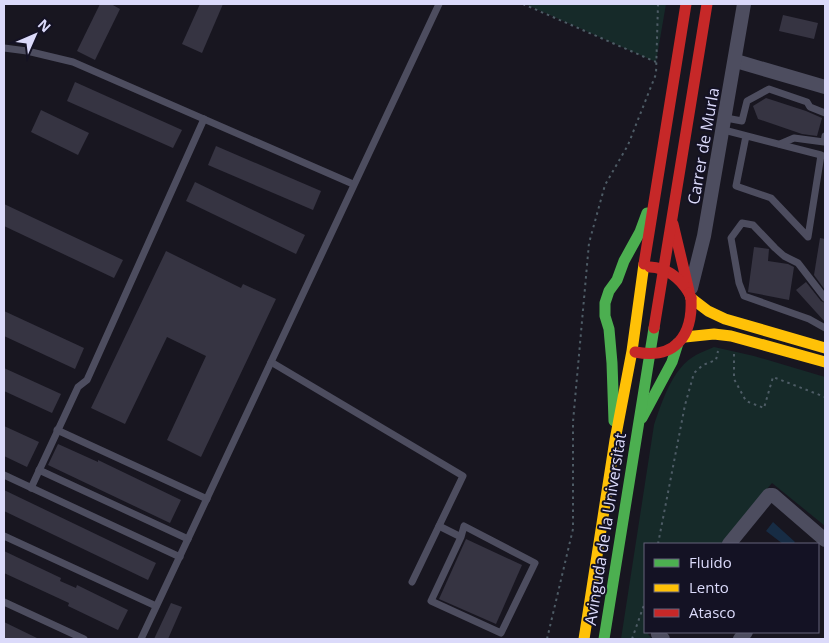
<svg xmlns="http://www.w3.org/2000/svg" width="829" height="643" viewBox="0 0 829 643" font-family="'Open Sans',sans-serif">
<rect width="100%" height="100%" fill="#181620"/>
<g fill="#162a29">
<path d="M525 4H666L656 62Z"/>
<path d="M714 347 754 356 825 377V526L772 483 721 544H645V632H650L648 634 652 639H621L654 425C662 402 672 368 696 355 701 352 708 350 714 347Z"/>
</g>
<path fill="#172c44" d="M773 522 795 542 793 544 788 543 783 544 766 531Z"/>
<g fill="#363442">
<path d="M100 4H111L120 9 95 60 77 51Z"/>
<path d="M200 4H223L202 53 182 44Z"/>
<path d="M783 15 818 23 814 39 779 31Z"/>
<path d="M75 82 182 130 173 148 67 101Z"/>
<path d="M766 98 806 111 822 118 817 136 802 134 758 119 753 106Z"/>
<path d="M41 110 89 133 78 155 31 132Z"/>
<path d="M216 146 321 191 313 210 208 165Z"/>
<path d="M195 182 305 235 296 254 186 201Z"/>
<path d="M4 204 123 260 114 278 4 226Z"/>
<path d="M820 238 825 239V290L814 275Z"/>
<path d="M754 247 769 249 768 261 788 264 794 267 789 300 748 292Z"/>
<path d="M166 251 241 288 243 284 276 299 201 457 167 440 206 356 167 337 125 424 91 408Z"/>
<path d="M806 282 821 301 825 303V322L796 290Z"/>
<path d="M4 311 84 348 75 369 4 336Z"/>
<path d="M4 368 61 394 52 413 4 391Z"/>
<path d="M4 426 39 442 27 467 4 456Z"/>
<path d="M58 444 98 462V460L181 500 170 523 48 465Z"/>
<path d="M4 490 156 563 148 580 4 511Z"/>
<path d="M466 539 522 565 496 624 439 599Z"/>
<path d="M4 551 61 578 60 581 76 588 77 585 128 610 118 630 68 606 69 603 4 573Z"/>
<path d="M171 603 182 607 168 639H154Z"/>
<path d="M4 622 39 639H4Z"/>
</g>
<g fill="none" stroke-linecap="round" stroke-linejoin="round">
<g stroke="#4e5c66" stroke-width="2" stroke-dasharray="2.5 4" stroke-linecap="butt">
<path d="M523 4 656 62"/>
<path d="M734 354V379L746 401 764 408 773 377 825 397"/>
<path d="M658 544 685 405 694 373 703 365 716 360 718 351"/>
<path d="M547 639 573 529V422L589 243 605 185 628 145 656 74 658 4"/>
<path d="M632 639 645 602"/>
</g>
<g stroke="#4d4d5f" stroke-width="7">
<path d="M4 48 27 51 73 62 353 184"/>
<path d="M726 118 742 121 747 101 769 89 807 102 810 107 825 113"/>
<path d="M724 130 821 155 808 237 771 198 736 186 746 136"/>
<path d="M780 144 794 138 824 142 825 136"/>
<path d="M825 298 798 263 784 256 775 248 753 225 742 223 731 238 739 283 744 296 809 319 825 328"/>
<path d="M271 362 463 476 412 582"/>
<path d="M57 430 207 499"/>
<path d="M39 470 188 539"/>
<path d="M4 475 180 557"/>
<path d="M31 488 78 387 87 380 204 119"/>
<path d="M439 526 461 537 431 601 501 633 535 563 464 526 461 537"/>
<path d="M4 536 156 606"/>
<path d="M4 602 84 639"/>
<path d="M141 639 439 4"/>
</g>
<g stroke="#4d4d5f" stroke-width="14">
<path d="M736 61 825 87"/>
<path d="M691 288 704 236 744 4"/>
<path d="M729 544 769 495H773L825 540"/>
<path d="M659 632 658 634 663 639"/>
<path d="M740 639 746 632"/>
</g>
<g stroke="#4caf50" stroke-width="11">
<path d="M642 418 672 362 678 343"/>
<path d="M614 421 612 363 609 329 605 316V303L609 291 617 280 624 261 640 232 647 213"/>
<path d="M604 639 654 328"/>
</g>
<g stroke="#ffc107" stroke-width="11">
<path d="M691 298 708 311 725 319 825 348"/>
<path d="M685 337 714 334 731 336 825 362"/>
<path d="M584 639 615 440 632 351 644 264"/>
</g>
<g stroke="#c62828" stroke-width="11">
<path d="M673 224 689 291"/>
<path d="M644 264 686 4"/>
<path d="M650 267C668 268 680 278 689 293"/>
<path d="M689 293 691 298"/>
<path d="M654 328 707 4"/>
<path d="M635 352C675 360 693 336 691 298"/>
</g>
</g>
<g text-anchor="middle" stroke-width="4" stroke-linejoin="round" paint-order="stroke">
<g font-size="16" fill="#dbdafa" stroke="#141224">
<text transform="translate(703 146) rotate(-80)" y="6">Carrer de Murla</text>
<text transform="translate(605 529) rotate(-81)" y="6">Avinguda de la Universitat</text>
</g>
</g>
<rect width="829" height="643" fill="none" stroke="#dbdafa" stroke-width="10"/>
<rect x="644" y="543" width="175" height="90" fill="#141224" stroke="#64627a"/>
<rect x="654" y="559" width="25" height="8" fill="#4caf50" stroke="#64627a"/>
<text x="689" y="568" font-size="15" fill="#dbdafa">Fluido</text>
<rect x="654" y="584" width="25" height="8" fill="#ffc107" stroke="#64627a"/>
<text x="689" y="593" font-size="15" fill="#dbdafa">Lento</text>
<rect x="654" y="609" width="25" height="8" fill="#c62828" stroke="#64627a"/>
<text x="689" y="618" font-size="15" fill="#dbdafa">Atasco</text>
<g transform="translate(35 35) rotate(45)" stroke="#141224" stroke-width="4" paint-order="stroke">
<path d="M0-4L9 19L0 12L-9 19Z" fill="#dbdafa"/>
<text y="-8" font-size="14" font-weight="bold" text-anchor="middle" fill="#dbdafa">N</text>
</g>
</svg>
